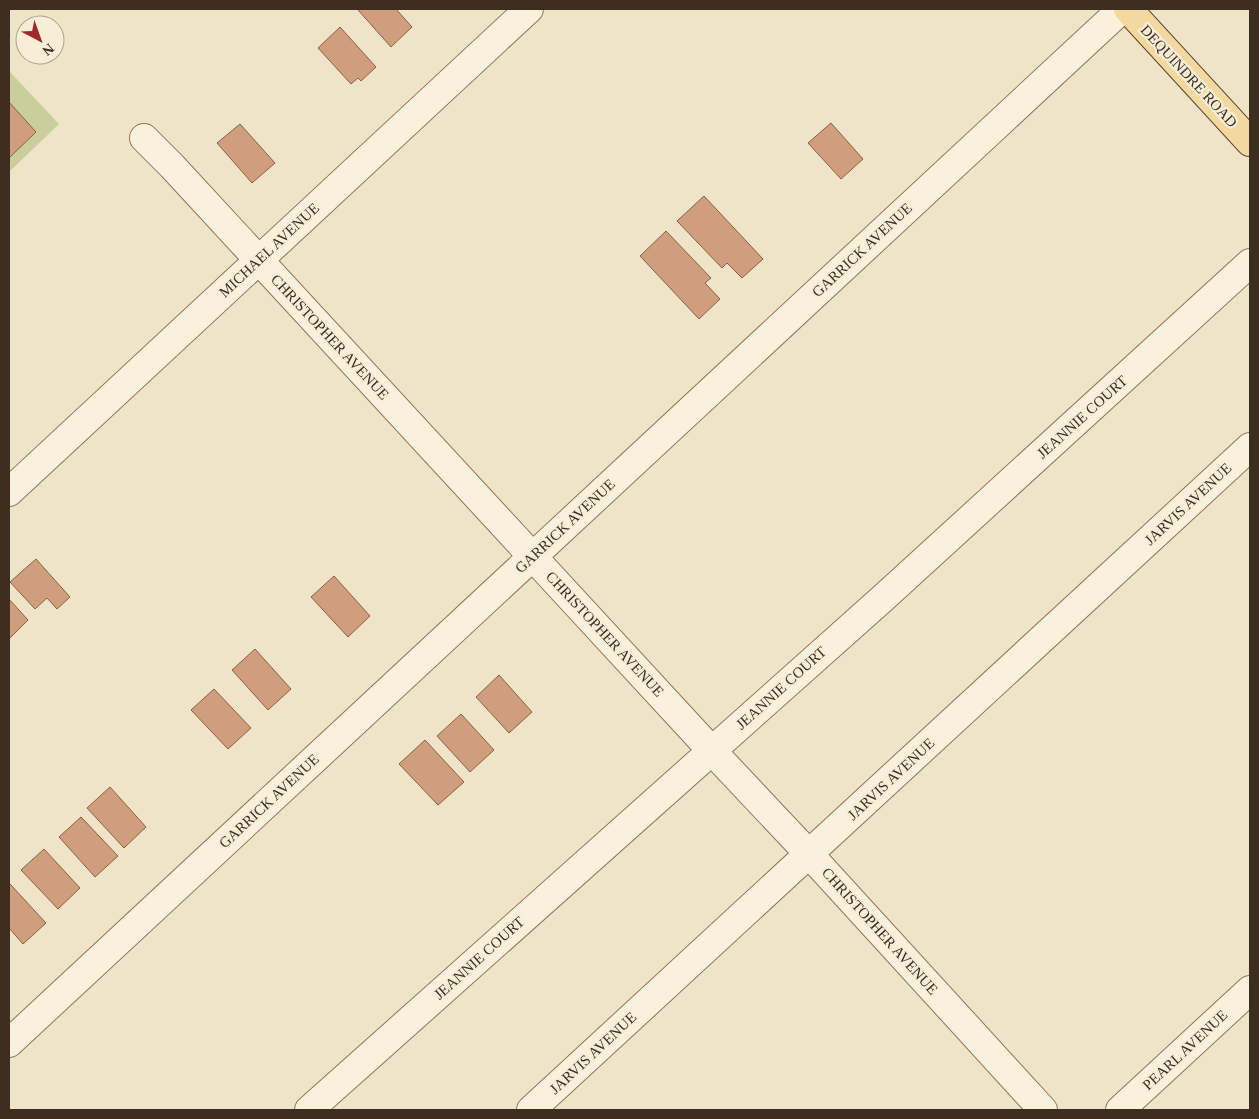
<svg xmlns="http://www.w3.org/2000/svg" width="1259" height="1119" viewBox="0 0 1259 1119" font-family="Georgia,serif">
<rect width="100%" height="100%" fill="#f0e4c8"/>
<path fill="#c9cf9b" d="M9 71 59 124 9 172Z"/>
<g fill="#cf9f7d" stroke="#8d5f41">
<path d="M360 9H396L412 27 391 47 358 10Z"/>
<path d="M340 27 376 67 361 81 358 78 351 84 318 48Z"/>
<path d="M9 102 36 132 9 158Z"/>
<path d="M831 123 863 159 841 179 808 143Z"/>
<path d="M240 124 275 163 252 183 217 143Z"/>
<path d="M704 196 763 259 742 278 727 263 722 268 677 221Z"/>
<path d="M666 231 711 278 705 283 720 299 699 319 640 256Z"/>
<path d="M36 559 70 597 57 609 47 598 35 609 10 582Z"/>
<path d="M334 576 370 616 348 637 311 597Z"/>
<path d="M9 599 28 620 9 639Z"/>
<path d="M255 649 291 689 268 710 232 670Z"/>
<path d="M499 675 532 712 509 733 476 697Z"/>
<path d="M214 689 251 728 228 749 191 710Z"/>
<path d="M461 714 494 750 470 772 437 736Z"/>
<path d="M425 740 464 782 438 805 399 764Z"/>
<path d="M110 787 146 827 124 848 87 808Z"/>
<path d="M81 817 118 856 95 877 59 837Z"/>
<path d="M44 849 80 888 58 909 21 870Z"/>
<path d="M9 884H10L46 923 23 944 9 928Z"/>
</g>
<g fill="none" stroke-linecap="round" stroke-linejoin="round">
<defs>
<g id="minor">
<path d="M144 138 172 166 712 751 809 854 1043 1110"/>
<path d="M9 492 529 9"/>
<path d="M9 1043 1122 9"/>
<path d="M309 1110 882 599 1250 263"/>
<path d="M531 1110 1250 447"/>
<path d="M1120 1110 1250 990"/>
</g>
<path id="major" d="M1128 9 1250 142"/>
</defs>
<use href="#minor" stroke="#8d765c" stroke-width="30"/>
<use href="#major" stroke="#5b4430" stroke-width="30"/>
<use href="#minor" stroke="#faf1dc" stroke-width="28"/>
<use href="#major" stroke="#f3d9a0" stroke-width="28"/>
</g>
<g text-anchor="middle" stroke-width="4.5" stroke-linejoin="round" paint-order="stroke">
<g font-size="15" fill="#3d2e20" stroke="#f7eed8">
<text transform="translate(1189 76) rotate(47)" y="5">DEQUINDRE ROAD</text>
<text transform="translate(269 250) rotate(-43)" y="5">MICHAEL AVENUE</text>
<text transform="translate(862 250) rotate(-43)" y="5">GARRICK AVENUE</text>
<text transform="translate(330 337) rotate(47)" y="5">CHRISTOPHER AVENUE</text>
<text transform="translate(1082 417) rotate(-42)" y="5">JEANNIE COURT</text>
<text transform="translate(1188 504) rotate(-43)" y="5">JARVIS AVENUE</text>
<text transform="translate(565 526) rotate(-43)" y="5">GARRICK AVENUE</text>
<text transform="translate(605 634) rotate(47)" y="5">CHRISTOPHER AVENUE</text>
<text transform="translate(781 688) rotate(-42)" y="5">JEANNIE COURT</text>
<text transform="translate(891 779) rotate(-43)" y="5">JARVIS AVENUE</text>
<text transform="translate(269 801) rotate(-43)" y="5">GARRICK AVENUE</text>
<text transform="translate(880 931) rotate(48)" y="5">CHRISTOPHER AVENUE</text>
<text transform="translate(479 958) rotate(-42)" y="5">JEANNIE COURT</text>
<text transform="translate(1185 1050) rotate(-43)" y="5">PEARL AVENUE</text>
<text transform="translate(593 1053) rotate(-43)" y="5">JARVIS AVENUE</text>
</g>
</g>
<rect width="1259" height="1119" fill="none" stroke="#3d2e20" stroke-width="20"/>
<g transform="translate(40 40) rotate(139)"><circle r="24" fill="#f7eed8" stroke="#ada18e"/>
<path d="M0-4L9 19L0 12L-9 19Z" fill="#9e2a2b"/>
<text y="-8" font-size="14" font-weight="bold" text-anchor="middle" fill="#3d2e20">N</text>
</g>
</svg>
